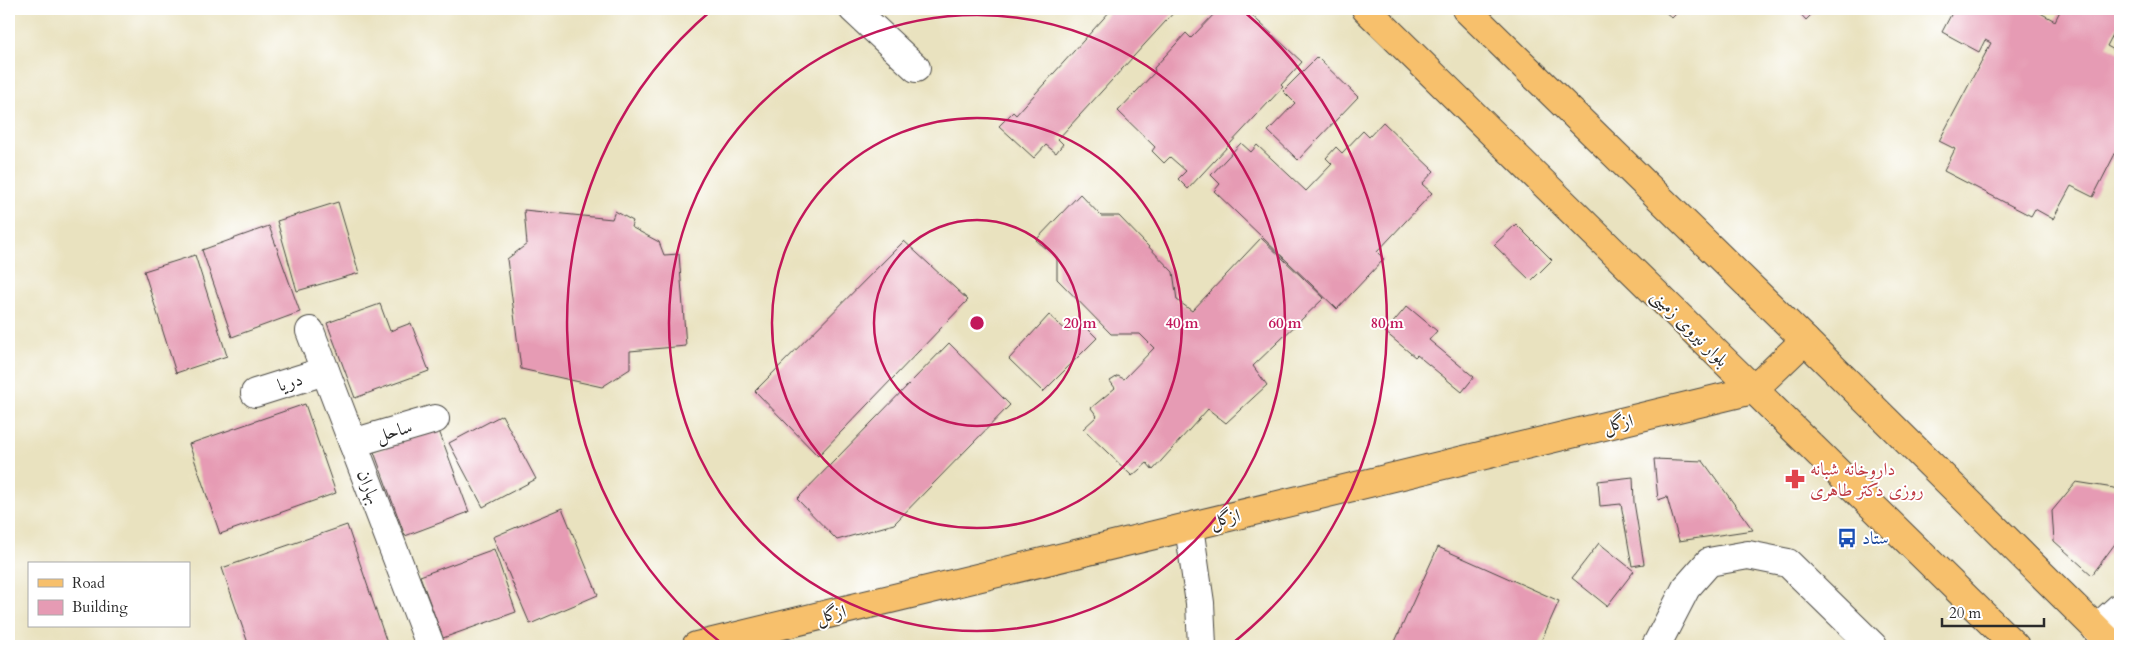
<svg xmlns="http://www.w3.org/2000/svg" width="2129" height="655" viewBox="0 0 2129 655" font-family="Cardo,Amiri,serif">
<rect width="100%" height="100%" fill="#fff"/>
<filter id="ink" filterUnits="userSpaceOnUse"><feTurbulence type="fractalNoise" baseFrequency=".02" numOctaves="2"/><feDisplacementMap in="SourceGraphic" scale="10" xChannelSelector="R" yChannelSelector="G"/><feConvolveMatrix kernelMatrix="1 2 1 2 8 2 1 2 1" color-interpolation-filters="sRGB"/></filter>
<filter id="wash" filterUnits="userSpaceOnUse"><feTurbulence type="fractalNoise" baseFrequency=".0096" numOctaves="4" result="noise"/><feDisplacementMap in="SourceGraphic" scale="20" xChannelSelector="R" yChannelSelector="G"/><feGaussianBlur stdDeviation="1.12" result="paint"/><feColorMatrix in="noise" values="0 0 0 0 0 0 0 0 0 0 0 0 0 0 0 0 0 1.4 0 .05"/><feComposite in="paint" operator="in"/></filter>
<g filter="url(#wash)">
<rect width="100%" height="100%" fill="#e9e2bf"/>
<g id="blocks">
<g fill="#e69bb4">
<path d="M1112 9H1177L1058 139 1063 144 1056 153 1046 145 1034 158 999 126 1013 112 1016 115Z"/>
<path d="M1219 9H1245L1302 62 1281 85 1283 87 1188 189 1178 179 1186 171 1170 157 1164 163 1152 151 1155 147 1118 111 1155 72 1154 68 1186 33 1191 38Z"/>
<path d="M1662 9H1681L1672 18Z"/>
<path d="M1796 9H1817L1806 20Z"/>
<path d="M1954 9H2033L2055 21 2061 9H2120V21L2107 46 2120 53V144L2093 197 2071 186 2053 219 2035 209 2031 216 1944 171 1955 149 1939 141 1991 43 1985 40 1979 52 1942 32Z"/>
<path d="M1317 57 1358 97 1298 160 1268 131 1295 103 1283 91Z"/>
<path d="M1383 122 1434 171 1422 184 1432 193 1377 252 1384 259 1337 309 1214 191 1220 184 1211 175 1241 143 1251 152 1257 145 1306 191 1332 164 1326 158 1336 147 1342 153 1363 131 1369 137Z"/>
<path d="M1080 194 1101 216H1119L1173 272 1177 300 1192 311 1261 238 1324 298 1253 366 1267 385 1226 423 1208 409 1153 470 1147 463 1132 476 1083 429 1097 416 1091 408 1115 388 1110 381 1118 376 1124 379 1154 348 1140 334H1111L1057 279V257L1036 240Z"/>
<path d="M338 202 359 273 297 291 277 221Z"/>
<path d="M524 210 612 219 615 211 633 221 631 227 659 242 664 255 679 254 686 346 630 351V369L602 387 521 369 507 259 527 244Z"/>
<path d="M1516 224 1552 260 1531 281 1494 245Z"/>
<path d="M269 226 300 312 232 337 202 250Z"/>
<path d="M904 241 968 300 818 456 755 391Z"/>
<path d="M195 255 227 356 176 373 144 271Z"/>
<path d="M380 304 390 331 411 323 429 371 355 398 327 323Z"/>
<path d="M1407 306 1437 331 1429 340 1474 377 1462 392 1417 355 1415 357 1385 332Z"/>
<path d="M1049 315 1068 332 1080 321 1097 338 1043 392 1009 359Z"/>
<path d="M949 343 1010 405 894 524 837 540 797 499Z"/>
<path d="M305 404 336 493 220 534 189 444Z"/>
<path d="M502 415 536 479 483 507 449 443Z"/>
<path d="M438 428 469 512 405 536 374 452Z"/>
<path d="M1654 459 1703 461 1753 530 1679 541 1667 497 1658 500Z"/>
<path d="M1633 477 1634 502 1644 564 1632 566 1621 504 1600 506 1598 481Z"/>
<path d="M2076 482 2120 489V537L2092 575 2054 541 2052 511Z"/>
<path d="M562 508 598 595 530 624 493 537Z"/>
<path d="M347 525 388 646H249L222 568Z"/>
<path d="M1599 543 1634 571 1607 606 1572 578Z"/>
<path d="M1438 547 1559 601 1539 646H1393Z"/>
<path d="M494 549 516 612 443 638 420 576Z"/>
</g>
</g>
</g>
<g filter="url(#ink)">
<use href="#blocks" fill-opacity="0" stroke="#484641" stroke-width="1"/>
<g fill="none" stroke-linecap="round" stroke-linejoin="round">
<defs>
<g id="minor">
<path d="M853 9 916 68"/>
<path d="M310 331 429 642"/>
<path d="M255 393 325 371"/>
<path d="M353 443 435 419"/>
<path d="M1189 527 1200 603 1202 646"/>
<path d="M2096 629 2120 607"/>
<path d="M1656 646 1686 588 1709 562 1748 555 1788 563 1873 646"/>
</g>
<g id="major">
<path d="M1366 9 2015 646"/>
<path d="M1466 9 1805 340 2114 646"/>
<path d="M696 646 1753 390 1805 340"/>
</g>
</defs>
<use href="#minor" stroke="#484641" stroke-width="30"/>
<use href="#major" stroke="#484641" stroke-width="30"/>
<use href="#minor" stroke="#fff" stroke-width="28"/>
<use href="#major" stroke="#f7c06c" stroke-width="28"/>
</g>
</g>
<g fill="none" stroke="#c2185b" stroke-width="2.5">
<circle cx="977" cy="323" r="103"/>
<circle cx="977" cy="323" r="205"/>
<circle cx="977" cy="323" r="308"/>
<path d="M725 646A410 410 0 0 1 713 9M1241 9A410 410 0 0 1 1229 646"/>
</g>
<defs>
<symbol id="pharmacy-bare" viewBox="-9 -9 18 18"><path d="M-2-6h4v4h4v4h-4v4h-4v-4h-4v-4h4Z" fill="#e0444e" stroke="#fff" stroke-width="2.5" paint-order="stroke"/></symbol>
<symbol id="bus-bare" viewBox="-9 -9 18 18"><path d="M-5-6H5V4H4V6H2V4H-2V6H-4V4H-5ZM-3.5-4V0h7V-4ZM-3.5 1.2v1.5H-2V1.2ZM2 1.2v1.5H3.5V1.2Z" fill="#1a4fb4" stroke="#fff" stroke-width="2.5" paint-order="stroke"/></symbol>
</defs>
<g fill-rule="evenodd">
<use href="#pharmacy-bare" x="1781" y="465" width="28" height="28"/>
<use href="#bus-bare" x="1833" y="524" width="28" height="28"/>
</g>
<g text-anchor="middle" stroke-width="4" stroke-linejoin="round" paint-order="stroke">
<g font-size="18" fill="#2b2b2b" stroke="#fff">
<text transform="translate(1690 328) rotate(45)" y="6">بلوار نیروی زمینی</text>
<text transform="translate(290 382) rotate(-17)" y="6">دریا</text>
<text transform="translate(1618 423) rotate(-14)" y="6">ازگل</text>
<text transform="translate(394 431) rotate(-16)" y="6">ساحل</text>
<text transform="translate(369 487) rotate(69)" y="6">بهاران</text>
<text transform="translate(1225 518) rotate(-14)" y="6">ازگل</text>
<text transform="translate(831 614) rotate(-14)" y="6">ازگل</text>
</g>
<g font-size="18" fill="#be3a42" stroke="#fff" text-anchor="start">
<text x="1810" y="475">داروخانه شبانه<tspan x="1810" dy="21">روزی دکتر طاهری</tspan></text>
</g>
<g font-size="18" fill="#164399" stroke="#fff" text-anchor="start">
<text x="1862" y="544">ستاد</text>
</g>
</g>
<circle cx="977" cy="323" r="8" fill="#c2185b" stroke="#fff" stroke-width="2.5"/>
<g font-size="15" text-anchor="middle" font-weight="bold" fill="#c2185b" stroke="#fff" stroke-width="4" stroke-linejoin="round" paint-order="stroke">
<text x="1080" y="328">20 m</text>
<text x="1182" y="328">40 m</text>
<text x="1285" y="328">60 m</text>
<text x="1387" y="328">80 m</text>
</g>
<rect width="2129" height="655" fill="none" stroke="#fff" stroke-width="30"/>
<rect x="28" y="562" width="162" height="65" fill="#ffffff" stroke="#aaaaaa"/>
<rect x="38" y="579" width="25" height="8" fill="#f7c06c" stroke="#aaaaaa"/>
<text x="72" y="588" font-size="15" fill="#2b2b2b">Road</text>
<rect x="38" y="600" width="25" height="15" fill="#e69bb4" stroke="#aaaaaa"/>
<text x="72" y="612" font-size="15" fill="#2b2b2b">Building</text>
<path d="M1942 618v8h102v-8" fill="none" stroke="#2b2b2b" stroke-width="2.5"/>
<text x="1949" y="618" font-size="15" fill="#2b2b2b" stroke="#ffffff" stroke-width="4" paint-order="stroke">20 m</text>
</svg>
